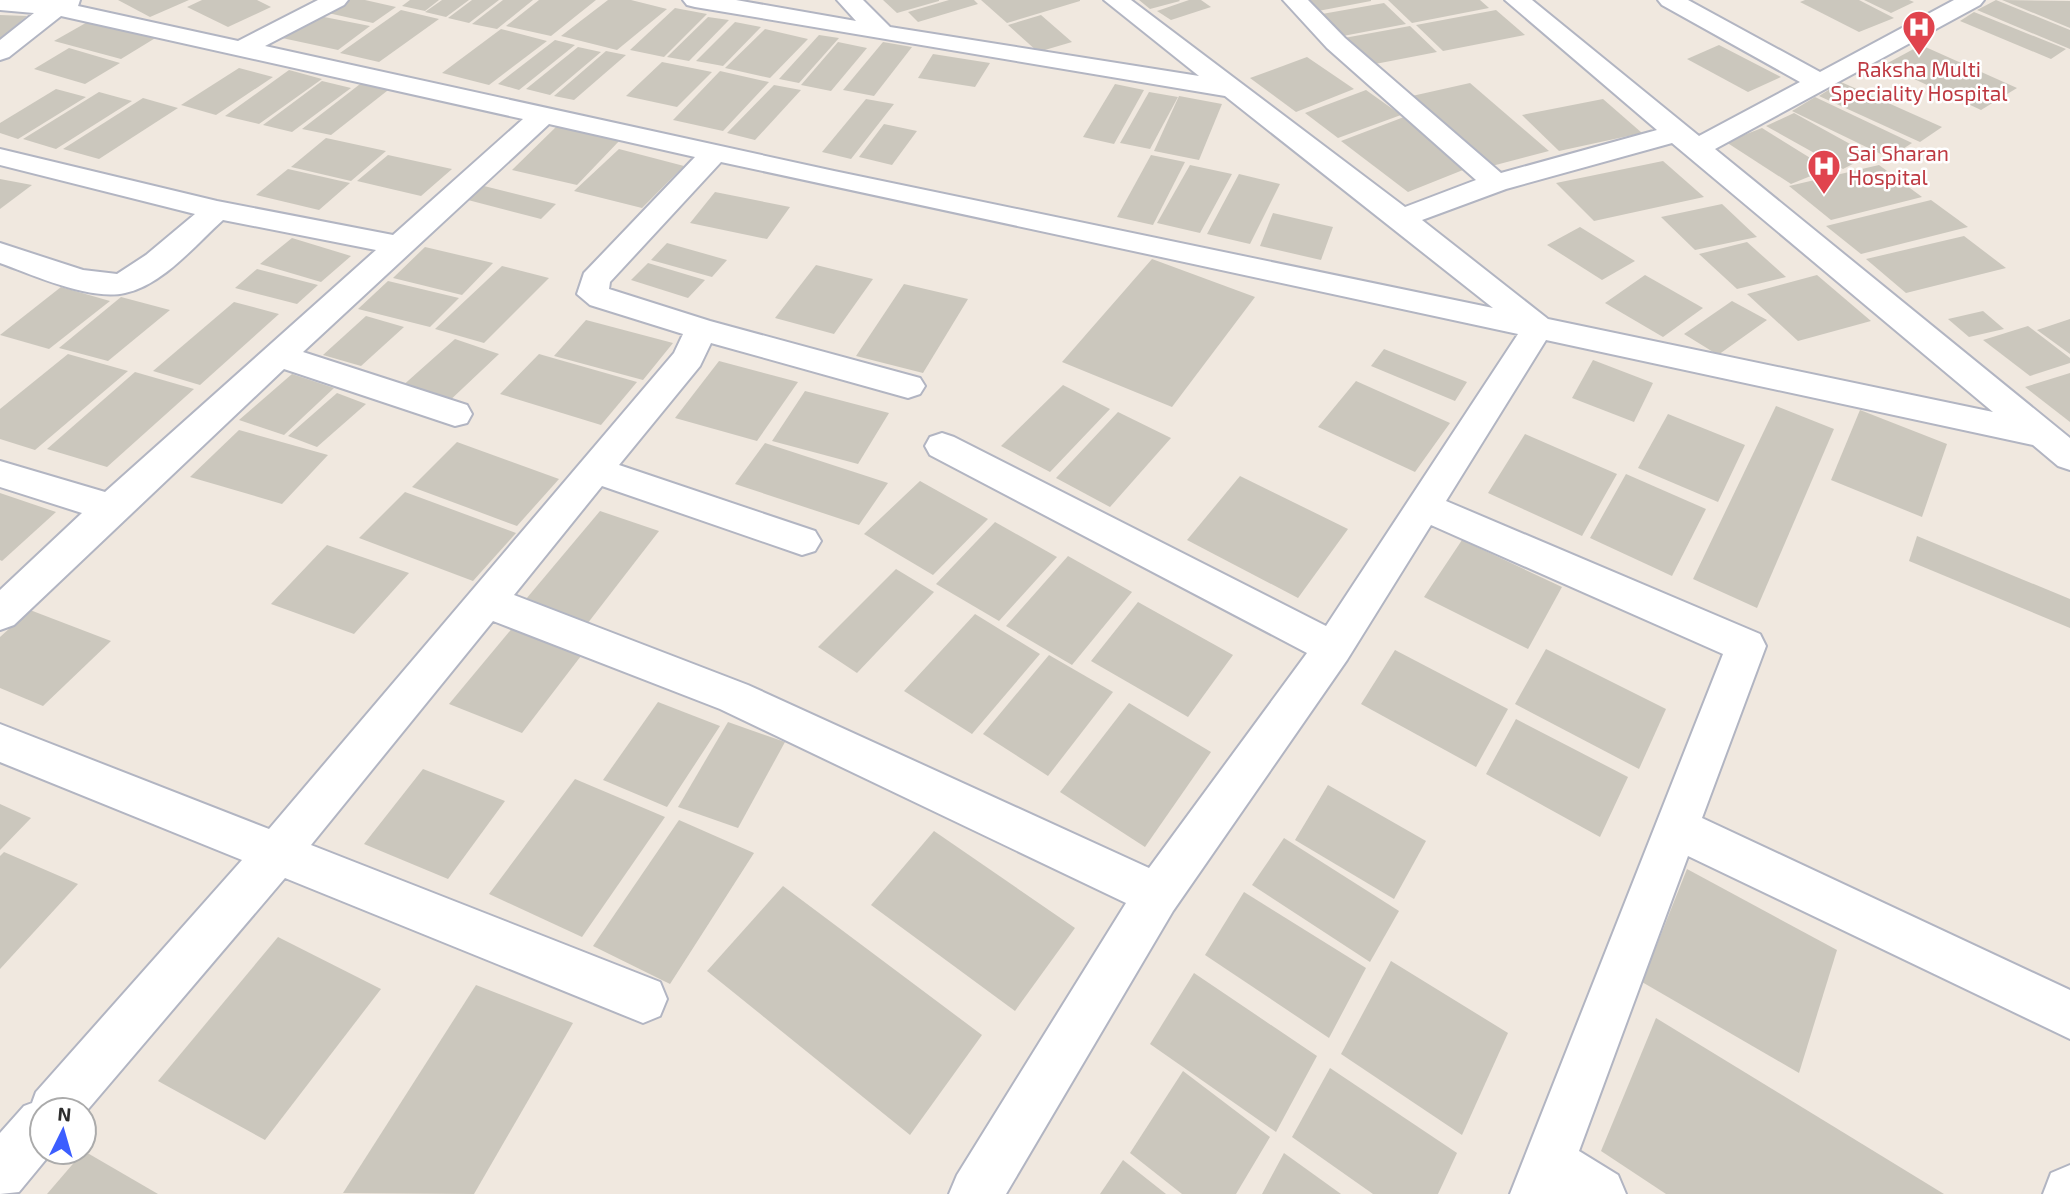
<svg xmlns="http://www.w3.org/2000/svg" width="2070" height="1194" viewBox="0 0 2070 1194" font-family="'Exo 2',sans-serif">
<rect width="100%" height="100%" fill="#f0e8df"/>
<g fill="#cbc7bd">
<path d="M118 0H189L150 17Z"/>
<path d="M202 0H257L271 7 228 27 187 7Z"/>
<path d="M347 0H365L396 7 373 23 328 13Z"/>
<path d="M410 0H439L425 11 402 6Z"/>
<path d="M442 0H469L446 17 425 12Z"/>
<path d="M472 0H499L469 23 448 18Z"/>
<path d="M503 0H533L497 29 472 24Z"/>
<path d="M539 0H596L551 36 506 26Z"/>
<path d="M608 0H631L667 9 617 50 561 36Z"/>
<path d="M883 0H939V1L897 13Z"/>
<path d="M949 0H974L978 4 918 22 908 12Z"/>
<path d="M981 0H1080V1L1007 23Z"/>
<path d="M1139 0H1179L1180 1 1150 9Z"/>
<path d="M1189 0H1201L1211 7 1171 20 1157 11Z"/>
<path d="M1307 0H1371V1L1318 11Z"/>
<path d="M1388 0H1480L1489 8 1412 23Z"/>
<path d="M1805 0H1859L1894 18 1859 32 1800 2Z"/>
<path d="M1864 0H1909L1914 2 1891 13Z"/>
<path d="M1996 0 2070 30V49L1977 10Z"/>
<path d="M2002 0 2070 1V28Z"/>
<path d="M1384 3 1406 24 1343 36 1322 14Z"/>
<path d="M675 8 707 14 664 57 630 50Z"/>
<path d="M401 10 439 19 379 62 340 53Z"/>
<path d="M1496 10 1525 35 1443 51 1416 25Z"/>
<path d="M1974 12 2066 49 2051 59 1960 21Z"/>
<path d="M0 15 27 16 0 39Z"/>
<path d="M314 15 370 26 338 50 282 38Z"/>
<path d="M1041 15 1072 42 1038 52 1008 25Z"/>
<path d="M708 17 729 20 689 61 667 57Z"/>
<path d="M91 20 157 37 121 59 54 41Z"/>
<path d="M735 22 761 27 723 66 696 61Z"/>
<path d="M1410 26 1437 52 1370 65 1344 38Z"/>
<path d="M501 29 547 41 489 85 442 73Z"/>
<path d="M765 29 808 39 770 78 725 68Z"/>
<path d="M819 35 839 38 799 83 779 79Z"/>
<path d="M555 40 575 45 519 90 498 84Z"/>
<path d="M838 42 867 48 831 91 801 85Z"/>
<path d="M883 42 912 47 874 96 843 90Z"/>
<path d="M1719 45 1781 77 1748 92 1687 59Z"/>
<path d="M1921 45 2017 88 1981 110 1884 65Z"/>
<path d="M578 47 601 52 550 95 526 89Z"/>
<path d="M69 48 120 63 85 84 34 69Z"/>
<path d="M606 51 626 55 574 100 554 96Z"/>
<path d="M933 54 990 63 975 87 918 78Z"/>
<path d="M1307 57 1354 89 1296 112 1250 78Z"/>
<path d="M662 62 712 72 677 107 626 96Z"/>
<path d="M239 68 273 77 216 115 181 105Z"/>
<path d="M289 70 322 79 259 124 225 116Z"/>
<path d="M720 71 769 82 723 131 673 120Z"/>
<path d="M322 81 351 88 292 132 263 125Z"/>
<path d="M364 81 392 87 331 135 302 129Z"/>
<path d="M1841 82 1942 127 1920 142 1819 96Z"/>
<path d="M1470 83 1549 151 1488 167 1412 96Z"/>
<path d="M1115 84 1144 90 1114 144 1083 137Z"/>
<path d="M774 85 801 90 755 140 727 133Z"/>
<path d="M56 89 86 97 18 139 0 133V123Z"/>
<path d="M1366 90 1401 115 1338 138 1305 113Z"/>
<path d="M99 92 132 101 56 149 23 139Z"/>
<path d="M1149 92 1178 97 1150 149 1120 143Z"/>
<path d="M1179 96 1222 104 1199 160 1154 151Z"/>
<path d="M1815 97 1912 143 1889 158 1792 111Z"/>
<path d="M143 98 178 108 99 159 63 149Z"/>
<path d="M866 99 894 104 851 159 822 152Z"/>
<path d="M1603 99 1642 133 1559 151 1522 115Z"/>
<path d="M1794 113 1870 155 1843 169 1766 126Z"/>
<path d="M1404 117 1473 166 1408 192 1341 141Z"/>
<path d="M884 124 917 131 892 165 859 157Z"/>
<path d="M558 125 621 139 577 185 512 170Z"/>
<path d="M1762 128 1828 169 1791 184 1726 142Z"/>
<path d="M326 138 386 151 351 181 291 167Z"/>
<path d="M619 149 684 166 642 208 574 191Z"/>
<path d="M388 155 452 169 421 196 357 181Z"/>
<path d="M1151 155 1185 162 1153 225 1117 217Z"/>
<path d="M1663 161 1704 197 1594 221 1556 183Z"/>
<path d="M1190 165 1232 174 1200 233 1157 223Z"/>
<path d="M1879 165 1922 197 1831 220 1789 186Z"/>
<path d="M288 169 350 183 319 210 256 195Z"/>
<path d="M1239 174 1280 184 1250 244 1207 234Z"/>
<path d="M0 179 32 185 0 209Z"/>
<path d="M484 186 556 204 541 219 468 200Z"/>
<path d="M715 192 790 207 767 239 690 223Z"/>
<path d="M1931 200 1968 227 1861 254 1826 226Z"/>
<path d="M1722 204 1757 237 1695 250 1661 217Z"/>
<path d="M1273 213 1333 227 1321 260 1260 246Z"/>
<path d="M1580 227 1635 261 1602 280 1547 245Z"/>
<path d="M1964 236 2006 268 1906 293 1866 259Z"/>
<path d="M292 238 351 256 321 282 260 264Z"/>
<path d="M1747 242 1786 277 1737 289 1699 254Z"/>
<path d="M667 243 727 260 712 277 651 260Z"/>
<path d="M425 247 493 263 462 295 393 278Z"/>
<path d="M1152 259 1255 297 1172 407 1062 362Z"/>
<path d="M648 263 705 280 688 298 631 280Z"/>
<path d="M816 265 873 279 834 334 775 318Z"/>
<path d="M502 266 549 278 484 343 435 329Z"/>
<path d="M257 269 318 285 297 304 235 288Z"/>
<path d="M1645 275 1703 308 1663 337 1605 303Z"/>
<path d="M1817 275 1871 321 1798 341 1747 294Z"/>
<path d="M388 281 459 298 430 327 358 309Z"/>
<path d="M904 284 968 299 923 373 856 356Z"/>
<path d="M61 287 110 301 49 349 0 335Z"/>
<path d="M121 297 170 310 108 361 59 348Z"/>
<path d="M1732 301 1767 320 1718 355 1684 334Z"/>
<path d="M234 302 279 314 200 385 153 371Z"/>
<path d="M1983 311 2004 329 1969 337 1948 319Z"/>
<path d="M366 316 404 327 361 366 323 355Z"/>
<path d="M2070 319V354L2037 330Z"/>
<path d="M586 320 673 343 643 380 554 356Z"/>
<path d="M2028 326 2070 358V363L2030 376 1983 340Z"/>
<path d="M455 339 499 354 445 405 400 388Z"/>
<path d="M1384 349 1467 382 1455 401 1371 366Z"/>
<path d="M68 354 128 371 35 450 0 439V409Z"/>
<path d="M539 354 637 382 601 425 500 394Z"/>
<path d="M1593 360 1653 383 1634 422 1572 398Z"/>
<path d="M719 361 798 382 757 441 675 418Z"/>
<path d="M135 372 194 389 107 467 47 449Z"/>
<path d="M2070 373V422L2025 387Z"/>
<path d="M292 374 334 388 284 435 239 420Z"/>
<path d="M1356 381 1450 423 1415 472 1318 427Z"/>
<path d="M1063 385 1110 409 1050 472 1001 446Z"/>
<path d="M805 391 889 413 858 464 772 441Z"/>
<path d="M337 393 366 404 317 447 288 436Z"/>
<path d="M1776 406 1834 429 1757 608 1693 579Z"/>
<path d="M1860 410 1947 444 1922 517 1831 480Z"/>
<path d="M1118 412 1171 438 1110 507 1056 478Z"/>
<path d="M1668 414 1745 445 1718 502 1638 468Z"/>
<path d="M239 430 328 455 282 504 190 477Z"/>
<path d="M1525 434 1617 474 1582 536 1488 493Z"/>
<path d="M457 442 559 479 517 526 412 487Z"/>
<path d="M765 443 888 483 859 525 735 484Z"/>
<path d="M1626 474 1706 509 1672 576 1590 538Z"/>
<path d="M1240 476 1348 529 1298 598 1187 540Z"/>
<path d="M920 481 988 519 933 575 864 534Z"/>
<path d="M405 492 516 533 473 581 359 538Z"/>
<path d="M0 493 56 512 2 561 0 560Z"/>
<path d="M600 511 659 531 584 628 521 605Z"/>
<path d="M995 522 1057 557 999 621 936 584Z"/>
<path d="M1917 536 2070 599V628L1909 561Z"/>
<path d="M1462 540 1562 587 1528 649 1424 597Z"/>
<path d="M327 545 409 573 354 634 271 604Z"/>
<path d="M1068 556 1132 592 1072 665 1006 626Z"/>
<path d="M896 569 934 592 857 673 818 647Z"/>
<path d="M1138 602 1233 655 1188 717 1091 661Z"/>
<path d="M30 610 111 641 43 706 0 688V637Z"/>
<path d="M975 614 1040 654 972 734 904 691Z"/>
<path d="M514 626 584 652 522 733 449 704Z"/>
<path d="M1546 649 1666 709 1639 769 1515 704Z"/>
<path d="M1395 650 1508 709 1476 767 1361 704Z"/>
<path d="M1049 655 1113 692 1048 776 983 734Z"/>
<path d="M658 702 720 726 667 807 603 780Z"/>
<path d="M1129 703 1211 752 1145 847 1060 792Z"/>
<path d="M1516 719 1628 777 1600 837 1486 774Z"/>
<path d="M728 722 785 742 738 828 678 807Z"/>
<path d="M423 769 505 801 448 879 364 844Z"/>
<path d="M575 779 665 817 582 937 489 894Z"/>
<path d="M1328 785 1426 841 1394 899 1295 840Z"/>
<path d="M0 804 31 818 0 850Z"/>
<path d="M679 820 754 853 670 984 593 946Z"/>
<path d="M934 831 1075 928 1015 1011 871 905Z"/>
<path d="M1284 838 1399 911 1370 962 1252 885Z"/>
<path d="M4 852 78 884 0 969V856Z"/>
<path d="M1687 869 1837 950 1799 1073 1642 982Z"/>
<path d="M783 886 982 1035 910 1135 707 971Z"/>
<path d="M1244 892 1366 968 1329 1038 1205 955Z"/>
<path d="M278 937 381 989 265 1140 158 1081Z"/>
<path d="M1391 961 1508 1033 1462 1135 1341 1054Z"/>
<path d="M1194 973 1317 1056 1276 1132 1150 1044Z"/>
<path d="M476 985 573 1023 474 1194 343 1193Z"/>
<path d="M1656 1018 1944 1194H1666L1601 1151Z"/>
<path d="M1330 1068 1457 1153 1438 1194H1373L1292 1137Z"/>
<path d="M1183 1071 1270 1137 1236 1194H1182L1130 1153Z"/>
<path d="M84 1151 158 1194H47Z"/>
<path d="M1284 1153 1341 1194H1262Z"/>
<path d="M1123 1160 1166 1194H1100Z"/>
</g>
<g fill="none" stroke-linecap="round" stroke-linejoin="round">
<defs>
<g id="minor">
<path d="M0 0H80L78 6 238 41 318 0H348L344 5 265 46 834 171 1493 308 1225 96 695 7 687 5 683 0H736L856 21 837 0H863L890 27 1199 76 1104 0H1131L1405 207 1476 180 1327 48 1283 0H1308L1345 38 1501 173 1657 130 1505 0H1532L1699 136 1800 82 1662 5 1658 0H1688L1820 72 1954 0H1984L1980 5 1715 149 2070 438V470L2058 466 2033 445 1546 340 1446 501 1760 634 1766 646 1702 818 2070 990V1039L1688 856 1579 1151 1618 1175 1626 1194H1510L1723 654 1431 525 1347 660 1173 911 1006 1194H949L957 1175 1126 903 720 709 493 621 311 845 660 982 667 999 660 1016 643 1023 285 878 84 1114V1110H42V1152H52L19 1192 0 1194V1133L24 1106 32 1103 36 1092 242 860 0 762V724L269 829 674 353 683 334 590 305 577 294 584 273 695 157 549 124 303 352 467 405 472 414 467 423 455 426 284 369 14 625 0 630V590L82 513 0 487V461L105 492 376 250 223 220C195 245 163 285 125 293 90 301 33 275 0 263V243L83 270 117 274 146 255 195 214 0 165V149L217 201 393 235 523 119 61 16 9 57 0 60V40L34 13 0 10ZM1672 143 1993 412 1548 319 1422 220 1506 189ZM721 162 1518 334 1326 626 954 437 942 433 930 437 925 446 930 455 1307 653 1149 868 748 685 514 595 602 486 802 555 815 551 821 541 815 531 619 465 700 366 711 343 908 398 920 394 925 386 920 378 710 321 609 289 610 282Z"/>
<path d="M2070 1165V1194H2043L2051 1173Z"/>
</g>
</defs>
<use href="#minor" stroke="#b2b5c2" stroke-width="4"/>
<use href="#minor" fill="#fff" fill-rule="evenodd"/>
</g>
<defs>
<symbol id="hospital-pin" viewBox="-11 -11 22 30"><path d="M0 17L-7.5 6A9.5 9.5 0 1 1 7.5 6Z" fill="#e0444e" stroke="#fff"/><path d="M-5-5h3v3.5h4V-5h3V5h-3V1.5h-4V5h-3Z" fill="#fff"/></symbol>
</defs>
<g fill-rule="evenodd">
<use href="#hospital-pin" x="1900" y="8" width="38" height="52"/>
<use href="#hospital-pin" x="1805" y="147" width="38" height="52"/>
</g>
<g text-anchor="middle" stroke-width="5" stroke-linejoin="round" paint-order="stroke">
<g font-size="21" fill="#be3a42" stroke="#fff">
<text x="1919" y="77">Raksha Multi<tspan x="1919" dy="24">Speciality Hospital</tspan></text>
<text x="1848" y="161" text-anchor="start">Sai Sharan<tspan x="1848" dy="24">Hospital</tspan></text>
</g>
</g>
<g transform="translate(63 1131) rotate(5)"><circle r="33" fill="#ffffff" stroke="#ababab" stroke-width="2"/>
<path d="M0-5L12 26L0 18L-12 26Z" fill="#3c5eff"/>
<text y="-10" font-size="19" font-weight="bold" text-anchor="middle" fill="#2d2d2d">N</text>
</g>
</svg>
